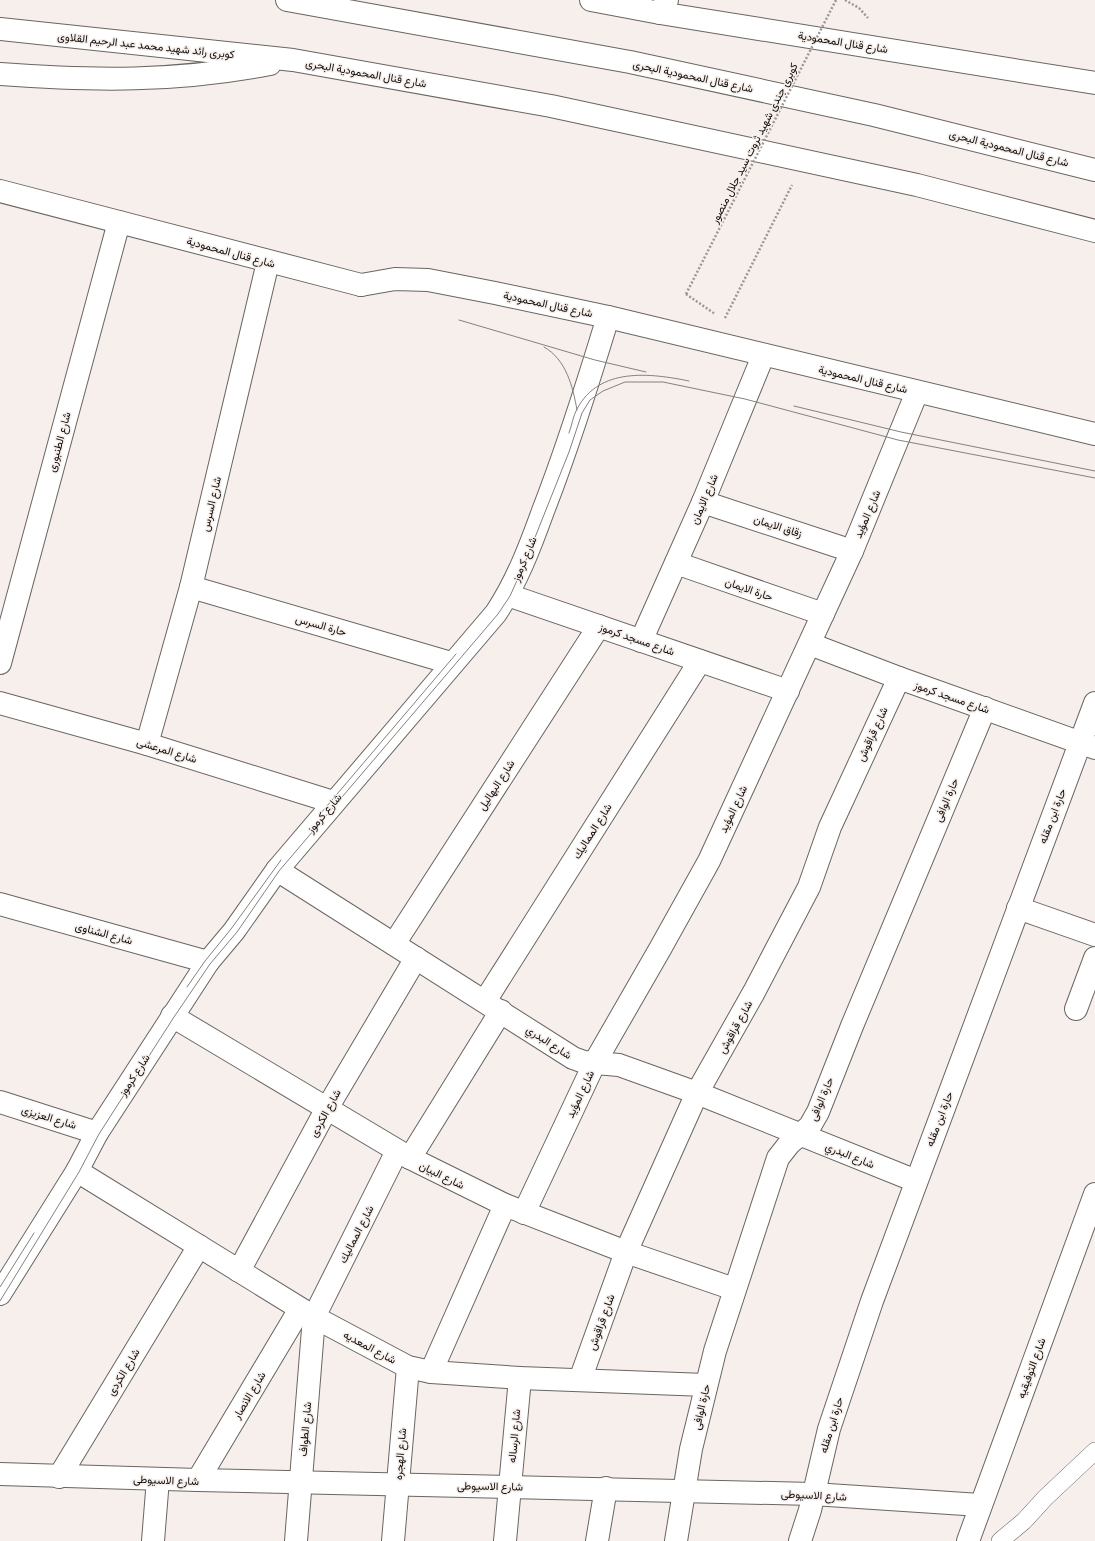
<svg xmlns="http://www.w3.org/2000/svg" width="1095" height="1541" viewBox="0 0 1095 1541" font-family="Overpass,Vazirmatn,sans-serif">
<rect width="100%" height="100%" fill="#f6efeb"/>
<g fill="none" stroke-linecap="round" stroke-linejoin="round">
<defs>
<path id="service" d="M1000 1541 1024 1521 1045 1498 1095 1451"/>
<g id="minor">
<path d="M660 13 667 0"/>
<path d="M703 502 852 551"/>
<path d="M676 563 823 614"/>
<path d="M191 587 451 663"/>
<path d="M508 595 788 691"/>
<path d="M641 641 703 502 763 356"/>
<path d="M810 644 899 678 1095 748"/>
<path d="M0 663 119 222"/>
<path d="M0 703 147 744 333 802"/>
<path d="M147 744 191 587 268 262"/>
<path d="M277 870 573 1058 584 1062 619 1065 697 1093 916 1181"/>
<path d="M0 904 208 962"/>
<path d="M1018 908 1095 935"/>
<path d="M394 944 599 626"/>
<path d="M485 1001 700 661"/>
<path d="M1076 1009 1095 958"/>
<path d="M172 1016 410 1158 505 1205 626 1252 734 1289"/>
<path d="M0 1102 97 1133"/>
<path d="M410 1158 501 1011"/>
<path d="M77 1171 314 1317 408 1367 431 1372 520 1378 706 1385"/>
<path d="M524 1213 595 1062 660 949 709 861 852 551 917 392"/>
<path d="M239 1271 326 1110 416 958"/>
<path d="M431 1372 505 1205"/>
<path d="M580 1380 626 1252 697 1093 754 992 809 887 830 827 899 678"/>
<path d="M0 1474 198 1480 813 1494 980 1505"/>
<path d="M59 1477 199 1246"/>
<path d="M198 1480 300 1309"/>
<path d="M153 1541 158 1479"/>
<path d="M296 1541 314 1317 397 1151"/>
<path d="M393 1541 408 1367"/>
<path d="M505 1541 520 1378"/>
<path d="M597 1541 606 1488"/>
<path d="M676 1541 691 1449 715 1351 778 1158 789 1144 810 1126 818 1112 852 1026 985 708"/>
<path d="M800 1541 810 1510 829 1429 872 1301 1095 703"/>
<path d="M968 1541 1095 1194"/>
</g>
<g id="tertiary">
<path d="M591 0 660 13 1095 83"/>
<path d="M0 191 361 285"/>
</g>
<g id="secondary">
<path d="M287 0 630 62 874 115 1095 170"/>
<path d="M0 29 293 60 551 106 917 185 1095 231"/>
<path d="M0 74C94 81 176 82 270 64"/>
<path d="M361 285 395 279 428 280 495 293 608 317 1095 434"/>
<path d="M0 1294 77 1171 97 1133 208 962 234 931 277 870 496 613C517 581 530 547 543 511 568 447 588 383 608 317"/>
</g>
</defs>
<use href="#service" stroke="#6a6561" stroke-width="18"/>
<use href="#minor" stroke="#6a6561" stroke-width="24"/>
<use href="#tertiary" stroke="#6a6561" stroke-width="24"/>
<use href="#secondary" stroke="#6a6561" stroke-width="24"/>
<g stroke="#9c9694" stroke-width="2.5" stroke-dasharray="2 2" stroke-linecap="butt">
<path d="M845 0 859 8 868 18"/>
<path d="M686 294 715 314"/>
<path d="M725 318 792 185"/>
</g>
<use href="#service" stroke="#fff" stroke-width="17"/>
<use href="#minor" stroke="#fff" stroke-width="22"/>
<use href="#tertiary" stroke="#fff" stroke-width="22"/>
<use href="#secondary" stroke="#fff" stroke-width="22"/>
<g stroke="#85817e" stroke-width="1">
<path d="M459 320 595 360 646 372"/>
<path d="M544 347C566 359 573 387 577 410"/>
<path d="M794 406 901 432 1095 471"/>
<path d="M569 433C572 425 573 416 577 409 599 367 650 373 689 381"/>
<path d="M321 813 456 654"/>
<path d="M187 987 205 961 231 929 281 860"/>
<path d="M0 1287 34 1233"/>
<path d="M0 1301 79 1172 99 1134 174 1017 210 964 237 932 279 871 498 614 510 596 524 565 569 452 582 413 590 400 603 391 625 382H663L745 399 898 440 1095 478"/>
</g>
<path stroke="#9c9694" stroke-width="2.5" stroke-dasharray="2 2" stroke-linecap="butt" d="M686 294 836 0"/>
</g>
<g text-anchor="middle" stroke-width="3" stroke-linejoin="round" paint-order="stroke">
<g font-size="11" fill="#0e0c0b" stroke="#f6efeb">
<text transform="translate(843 42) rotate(9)" y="4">شارع قنال المحمودية</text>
<text transform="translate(146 45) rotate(6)" y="4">كوبرى رائد شهيد محمد عبد الرحيم القلاوى</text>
<text transform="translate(366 73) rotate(10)" y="4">شارع قنال المحمودية البحرى</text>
<text transform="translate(693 76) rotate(12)" y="4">شارع قنال المحمودية البحرى</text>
<text transform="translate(754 143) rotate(-63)" y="4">كوبرى جندى شهيد ثروت سيد جلال منصور</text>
<text transform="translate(1009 148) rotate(14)" y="4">شارع قنال المحمودية البحرى</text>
<text transform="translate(231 252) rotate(15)" y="4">شارع قنال المحمودية</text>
<text transform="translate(548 304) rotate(12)" y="4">شارع قنال المحمودية</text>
<text transform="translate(863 379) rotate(13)" y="4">شارع قنال المحمودية</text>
<text transform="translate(59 442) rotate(-75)" y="4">شارع الطنبورى</text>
<text transform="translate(704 499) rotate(-67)" y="4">شارع الايمان</text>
<text transform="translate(211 504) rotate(-77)" y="4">شارع السرس</text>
<text transform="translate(867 514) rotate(-67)" y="4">شارع المؤيد</text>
<text transform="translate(778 526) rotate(18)" y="4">زقاق الايمان</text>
<text transform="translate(524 559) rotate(-67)" y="4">شارع كرموز</text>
<text transform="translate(749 589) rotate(19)" y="4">حارة الايمان</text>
<text transform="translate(321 625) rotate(16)" y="4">حارة السرس</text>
<text transform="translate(637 639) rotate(19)" y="4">شارع مسجد كرموز</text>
<text transform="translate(952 697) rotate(19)" y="4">شارع مسجد كرموز</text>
<text transform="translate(872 734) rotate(-65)" y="4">شارع قراقوش</text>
<text transform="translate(167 750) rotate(17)" y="4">شارع المرعشى</text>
<text transform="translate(496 785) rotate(-57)" y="4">شارع البهاليل</text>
<text transform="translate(946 800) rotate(-67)" y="4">حارة الوافى</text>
<text transform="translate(733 809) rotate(-65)" y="4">شارع المؤيد</text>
<text transform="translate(324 813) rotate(-50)" y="4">شارع كرموز</text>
<text transform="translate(1052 816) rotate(-69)" y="4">حارة ابن مقله</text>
<text transform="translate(592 831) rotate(-58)" y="4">شارع المماليك</text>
<text transform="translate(104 933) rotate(15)" y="4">شارع الشناوى</text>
<text transform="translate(735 1027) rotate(-61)" y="4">شارع قراقوش</text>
<text transform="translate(549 1042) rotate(33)" y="4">شارع البدري</text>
<text transform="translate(134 1075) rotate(-57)" y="4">شارع كرموز</text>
<text transform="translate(580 1094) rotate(-65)" y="4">شارع المؤيد</text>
<text transform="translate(821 1099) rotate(-67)" y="4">حارة الوافى</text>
<text transform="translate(325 1113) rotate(-61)" y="4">شارع الكردى</text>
<text transform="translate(49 1117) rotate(17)" y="4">شارع العزيزى</text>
<text transform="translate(939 1119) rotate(-69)" y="4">حارة ابن مقله</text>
<text transform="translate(850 1155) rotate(22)" y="4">شارع البدري</text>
<text transform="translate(442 1175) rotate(26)" y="4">شارع البيان</text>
<text transform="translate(356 1234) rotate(-63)" y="4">شارع المماليك</text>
<text transform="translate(601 1322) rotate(-70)" y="4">شارع قراقوش</text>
<text transform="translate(370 1347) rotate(28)" y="4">شارع المعديه</text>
<text transform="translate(1031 1368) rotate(-70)" y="4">شارع التوفيقيه</text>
<text transform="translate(123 1372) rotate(-59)" y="4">شارع الكردى</text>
<text transform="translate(249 1395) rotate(-59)" y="4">شارع الانصار</text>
<text transform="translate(701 1407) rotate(-77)" y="4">حارة الوافى</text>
<text transform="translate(831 1425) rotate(-73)" y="4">حارة ابن مقله</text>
<text transform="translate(305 1429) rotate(-85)" y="4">شارع الطواف</text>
<text transform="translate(514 1436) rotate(-85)" y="4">شارع الرساله</text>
<text transform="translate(400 1454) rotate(-85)" y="4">شارع الهجره</text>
<text transform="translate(166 1480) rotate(2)" y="4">شارع الاسيوطى</text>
<text transform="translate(490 1486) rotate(1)" y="4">شارع الاسيوطى</text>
<text transform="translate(814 1495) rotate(3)" y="4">شارع الاسيوطى</text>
</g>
</g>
</svg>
